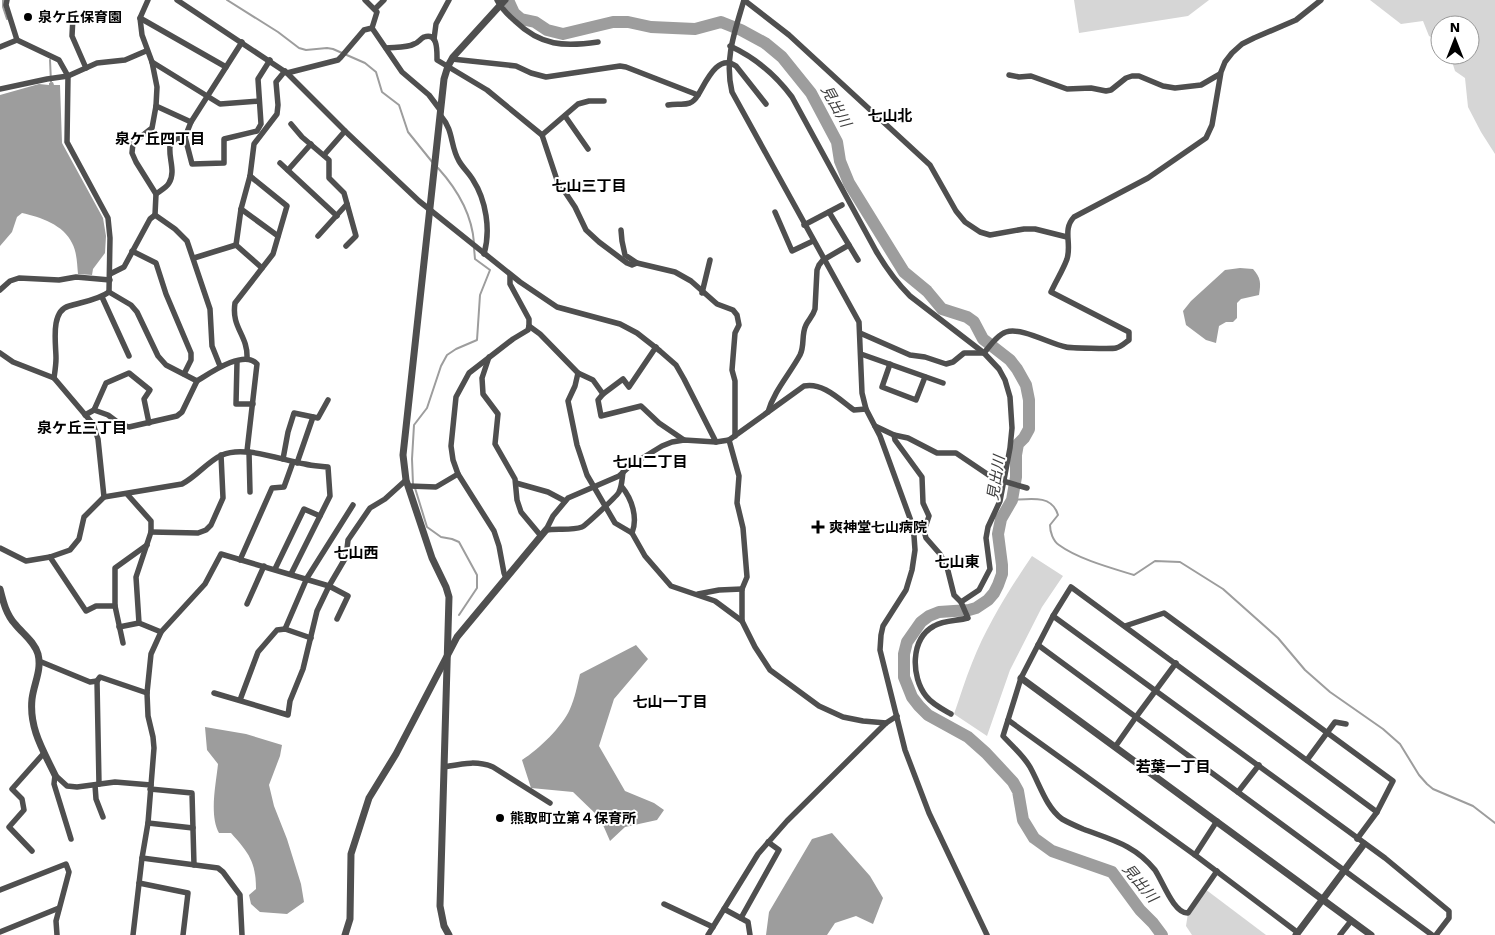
<svg xmlns="http://www.w3.org/2000/svg" width="1495" height="935" viewBox="0 0 1495 935" font-family="'Work Sans','Noto Sans JP',sans-serif">
<rect width="100%" height="100%" fill="#fff"/>
<g fill="#d6d6d6">
<path d="M1074 0H1209L1188 16 1079 33Z"/>
<path d="M1370 0H1495V154L1481 132 1468 107 1465 78 1455 71 1450 55H1470V25H1440V41L1429 36 1423 21 1401 24Z"/>
<path d="M1032 556 1063 576 1042 607 1010 670 987 736 954 714C960 697 965 680 972 663 987 625 1009 590 1032 556Z"/>
<path d="M1205 889 1266 935H1192L1186 926 1188 913Z"/>
</g>
<g fill="#9d9d9d">
<path d="M53 82 54 85H60L62 143 103 218 106 236 105 253 93 269 92 275 78 274C77 264 77 252 72 243 64 225 40 217 22 213L17 217 12 232 0 246V95L39 84 49 85V83Z"/>
<path d="M1240 268 1253 269C1261 278 1261 283 1259 295L1241 299 1237 303V318L1233 322H1226L1219 326 1216 343 1206 340 1186 325 1183 311 1191 301 1225 270Z"/>
<path d="M636 645 648 659 614 699 599 746 625 791 654 803 664 810 657 820 625 827 610 841 600 818 573 792 531 788 522 760C539 749 562 727 570 709 575 698 577 686 580 674Z"/>
<path d="M205 727 246 734 282 745 280 756 269 785 274 806 287 839 301 884 304 902 287 914 260 912 251 904 249 895 256 889C256 862 249 853 231 833H219C209 815 216 784 218 764L207 750Z"/>
<path d="M832 833 870 876 883 898 873 924 856 916 835 923 827 935H766L769 912 812 839Z"/>
</g>
<g fill="none" stroke-linecap="round" stroke-linejoin="round">
<g stroke="#9d9d9d" stroke-width="2">
<path d="M3 0V7L7 19"/>
<path d="M227 0 278 32 299 48 306 50 327 48 333 49 365 63 376 72 382 92 399 105 408 132 433 163"/>
<path d="M50 60 51 82"/>
<path d="M438 168C457 189 472 214 474 243"/>
<path d="M413 484 412 459 414 425 427 408 441 366 447 355 456 349 477 340 480 295 490 270 475 259 474 248"/>
<path d="M415 488 427 527 441 537 452 539 459 542 477 575V588L459 615"/>
<path d="M1012 500C1029 499 1052 494 1058 515L1050 525C1050 532 1053 541 1059 545 1078 559 1111 568 1134 575L1155 561 1180 562 1223 589 1278 638 1305 670 1330 692 1383 729 1400 744 1419 775 1427 784 1433 789 1473 806 1495 823"/>
</g>
<path stroke="#9d9d9d" stroke-width="12" d="M508 0 514 13 521 19 535 22 547 30 563 34 613 22H628L651 27 695 29 721 22 741 30 765 43 782 57 811 93 837 142 840 161 849 183 904 272 927 291 942 309 967 317 974 322 983 339 1010 360 1017 369 1026 385 1029 400V429L1024 438 1018 444 1016 455V477L1012 500 1001 519 998 534 1002 565V574L998 585 994 593 988 600 976 608 969 610 939 612 929 616 921 622 907 642 904 654V677L912 697 919 706 928 715 968 737 986 753 1013 782 1018 791 1023 820 1034 838 1052 851 1112 872 1140 910 1153 923 1162 935"/>
<g stroke="#4f4f4f" stroke-width="5.5">
<path d="M7 0 6 5 17 40 59 60 68 76 67 142 108 218 110 238 109 292"/>
<path d="M148 0 140 18 142 35 152 62 157 87 156 106 152 128 133 143 132 153 136 162 156 194 155 215 175 229 187 241 210 309 212 346 220 366"/>
<path d="M177 0 287 73 345 131 419 201 520 282 557 307 620 324 637 333 660 351 676 365 684 379 716 442"/>
<path d="M497 0C501 8 508 15 515 21 541 46 564 47 598 42"/>
<path d="M744 0C735 31 724 59 732 92L859 322 862 393 866 409 880 436 911 521 914 536 915 550 912 570 906 590 883 626 881 635 880 650 905 750 929 813 987 935"/>
<path d="M744 0 789 35 930 165 956 211 965 222 980 232 990 235 1024 229H1035L1067 237"/>
<path d="M375 9 384 0"/>
<path d="M73 16 72 36 86 68"/>
<path d="M140 18 226 67"/>
<path d="M372 28 402 72 429 95 441 111"/>
<path d="M434 39 436 24 449 0"/>
<path d="M242 42 191 122 185 137 192 164 224 163V139L257 131 261 124 258 79 270 60"/>
<path d="M730 46C756 58 775 74 792 97L876 251C886 268 896 282 910 296L984 353 999 369 1005 380 1010 397 1012 428 1010 448 1000 501 988 527 986 538 990 569 979 590 961 602"/>
<path d="M0 47 17 40"/>
<path d="M386 48C394 47 407 48 414 44 418 43 420 39 424 37 438 32 437 51 437 60L487 90 542 135 557 180 575 207 586 230 599 242 627 263 632 265 637 263"/>
<path d="M452 59 516 66 531 73 546 77 620 66 626 67 698 95C706 82 718 53 736 66L766 104"/>
<path d="M152 62 220 104 259 101"/>
<path d="M287 73 338 60 341 57 364 30 372 28 377 12 365 0"/>
<path d="M1009 75 1019 77 1031 76 1067 89 1091 88 1106 91 1111 90 1126 78 1132 76H1139L1163 86 1175 88 1201 85 1220 74"/>
<path d="M0 89 47 79 68 76 97 63 125 60 146 51"/>
<path d="M668 105C681 102 690 109 698 95"/>
<path d="M156 106 191 122"/>
<path d="M441 116C454 131 450 146 459 161 463 168 469 173 473 180 486 200 491 230 484 254"/>
<path d="M565 116 588 149"/>
<path d="M291 124 302 137 329 160V178L344 193 356 236 346 246"/>
<path d="M542 135 578 104 589 101H604"/>
<path d="M324 155 345 131"/>
<path d="M280 163 337 216"/>
<path d="M288 170 311 144"/>
<path d="M156 194C160 191 167 187 169 183 177 170 166 154 171 141L185 137"/>
<path d="M241 209 278 236"/>
<path d="M775 212 792 251 813 241"/>
<path d="M829 212 858 260"/>
<path d="M804 225 842 205"/>
<path d="M621 230 622 241 625 255 637 263 675 272 691 281 717 304 733 310 737 315 739 325 735 333 732 370 735 381V436"/>
<path d="M318 236 347 204"/>
<path d="M236 245 241 209 250 176 254 144 277 114 278 105 276 82 285 71"/>
<path d="M132 251 156 263 166 294 191 353V360L184 374"/>
<path d="M194 258 236 245 262 268"/>
<path d="M110 274 124 267 150 219 155 215"/>
<path d="M0 290 10 281 19 278 59 280 76 277 110 280"/>
<path d="M702 293 710 260"/>
<path d="M102 297 129 356"/>
<path d="M529 326 540 334 578 373 593 380 603 394 623 379 629 387 656 347"/>
<path d="M860 333 910 355 925 357 946 364 953 362 964 353H984C990 346 997 335 1006 332 1022 327 1050 344 1066 347 1070 348 1112 349 1116 348 1121 347 1125 343 1129 340V332L1051 292C1056 281 1063 270 1067 259 1072 243 1062 230 1074 217L1148 178 1206 138 1212 125 1221 72 1225 62 1232 53 1242 44 1254 38 1296 20 1321 0"/>
<path d="M0 353 13 362 54 378 93 424 98 439 104 497 84 517 79 539 70 550 50 557 26 561 0 548"/>
<path d="M861 354 943 383"/>
<path d="M489 357 482 378 483 394 498 414 495 444 515 479 517 500 521 512 541 536"/>
<path d="M247 358C248 335 231 328 235 303L273 254 287 206 250 176"/>
<path d="M237 362 236 404H253"/>
<path d="M890 364 882 387 916 400 925 377"/>
<path d="M578 373 575 386 568 401 577 445 587 475 615 523 632 533 645 556 671 586 715 601 742 621"/>
<path d="M54 378C55 371 56 365 56 358 56 344 50 311 69 306 82 302 98 300 109 292L131 305 137 312 158 356 166 365 197 381C210 373 244 349 257 364L247 451"/>
<path d="M603 394 598 400 601 416 641 406 659 423 684 440"/>
<path d="M94 410 106 383 129 373 150 390 144 399 149 423"/>
<path d="M768 412C774 391 789 375 800 355 805 345 801 335 806 325 809 319 813 316 815 309L817 270 819 265 823 260 849 245"/>
<path d="M85 415 94 410 108 415 120 424 129 427 177 416 182 412 197 381"/>
<path d="M875 426 894 435 908 438 937 453H956L993 478 1027 488"/>
<path d="M894 435 895 440 922 477 923 503 929 516 924 531 926 538 940 554 947 567 954 595 961 602 968 618C957 621 944 620 934 626 910 639 911 677 926 696 932 704 942 709 951 714"/>
<path d="M729 440 739 476 737 503 743 528 747 577 742 589V621L755 647 770 670 819 706 843 717 863 721 886 723"/>
<path d="M249 452 250 492"/>
<path d="M283 459 288 432 294 413 318 418 328 400"/>
<path d="M297 463 313 417"/>
<path d="M516 483 548 492 565 501"/>
<path d="M409 486 436 487 458 474"/>
<path d="M622 487C632 499 638 518 632 533"/>
<path d="M127 494 151 521V532L136 577 139 623 161 632"/>
<path d="M104 497 182 484C196 477 208 461 222 455 244 445 281 460 305 464 312 466 320 466 328 467L330 496 291 574"/>
<path d="M546 530 553 516 568 498 619 476 631 465 662 446 672 442 684 440 716 442 729 440 804 386C823 382 840 400 854 410L866 409"/>
<path d="M546 530C557 528 571 531 582 527 585 526 618 495 619 492 622 486 622 479 623 472"/>
<path d="M151 532 198 533 206 530 211 525 223 498 221 455"/>
<path d="M50 557 86 611 96 606H115"/>
<path d="M240 560 272 488 284 487 293 462"/>
<path d="M275 569 304 509 320 516"/>
<path d="M506 578 504 573 499 546 494 531 458 474 453 460 451 446 456 397 469 373 513 339 528 330 529 326V319L510 284V275"/>
<path d="M698 594 719 590 742 589"/>
<path d="M247 604 264 566"/>
<path d="M1053 616 1385 858 1449 911V918L1436 935"/>
<path d="M1125 626 1164 613 1393 781 1377 812 1357 839"/>
<path d="M119 627 139 623"/>
<path d="M285 629 307 578 353 505"/>
<path d="M123 643 115 606V568L147 545"/>
<path d="M1038 645 1432 935"/>
<path d="M39 661 90 682 97 681 100 677 147 693"/>
<path d="M97 681 99 784"/>
<path d="M214 693 288 715 290 701 303 669 317 611 329 586 348 596 337 619"/>
<path d="M240 700 258 652 277 630 285 629 311 638"/>
<path d="M1008 720 1195 855 1297 932"/>
<path d="M1115 747 1136 717 1176 663"/>
<path d="M1307 760 1335 722 1346 724"/>
<path d="M444 767C461 764 476 760 493 767L550 803"/>
<path d="M55 775 67 786 77 787 115 782 151 785"/>
<path d="M55 775 54 784 71 839"/>
<path d="M95 785 96 799 103 817"/>
<path d="M150 789 192 793 194 865"/>
<path d="M1238 792 1259 765"/>
<path d="M148 823 193 828"/>
<path d="M32 851 9 827 24 810 22 799 12 789 44 753"/>
<path d="M1195 855 1217 821"/>
<path d="M142 858 218 868 223 872 240 895 242 935"/>
<path d="M1217 871 1188 913C1174 914 1163 882 1155 870 1135 845 1112 840 1083 829 1076 826 1069 823 1062 819 1046 807 1040 785 1030 767 1023 755 1012 746 1003 736L1021 678 1053 616 1071 587 1377 812"/>
<path d="M139 883 188 893 183 935"/>
<path d="M0 890 66 864 69 872 56 921 57 935"/>
<path d="M664 904 713 927"/>
<path d="M724 909 748 922 750 935"/>
<path d="M741 918 779 850 768 842"/>
<path d="M0 932 59 908"/>
<path d="M133 935 142 858 148 823 154 748 153 737 148 716 147 693 151 654 161 632 205 584 221 554 329 586 346 557 348 540 370 508 385 499 406 480"/>
<path d="M708 935 758 854 787 821 886 723 897 716"/>
<path d="M1340 935 1351 921"/>
</g>
<g stroke="#4f4f4f" stroke-width="7">
<path d="M0 589C3 601 6 614 15 624 23 634 34 641 38 654 42 670 34 683 32 699 29 728 43 750 55 775"/>
<path d="M1021 678 1371 935"/>
<path d="M345 935 350 919 351 854 369 798 396 754 457 637 546 530"/>
<path d="M449 935 444 926 440 906 449 597 446 587 432 558 406 480 403 455 444 79 448 66 453 57 505 0"/>
<path d="M1296 935 1364 844"/>
</g>
</g>
<g fill="#000" stroke="#fff" stroke-width="2">
<circle cx="28" cy="17" r="5"/>
<path d="M815.5 519.5h5v5h5v5h-5v5h-5v-5h-5v-5h5z"/>
<circle cx="500" cy="818" r="5"/>
</g>
<g text-anchor="middle" stroke-width="4" stroke-linejoin="round" paint-order="stroke">
<g font-size="14" font-weight="bold" fill="#000" stroke="#fff" text-anchor="start">
<text x="38" y="22">泉ケ丘保育園</text>
<text x="829" y="532">爽神堂七山病院</text>
<text x="510" y="823">熊取町立第４保育所</text>
</g>
<g font-size="15" font-style="italic" fill="#3e3e3e" stroke="#fff">
<text transform="translate(836 106) rotate(61)" y="5">見出川</text>
<text transform="translate(996 478) rotate(-81)" y="5">見出川</text>
<text transform="translate(1140 883) rotate(50)" y="5">見出川</text>
</g>
<g font-size="15" font-weight="bold" fill="#000" stroke="#fff">
<text x="890" y="121">七山北</text>
<text x="160" y="144">泉ケ丘四丁目</text>
<text x="589" y="191">七山三丁目</text>
<text x="82" y="433">泉ケ丘三丁目</text>
<text x="650" y="467">七山二丁目</text>
<text x="356" y="558">七山西</text>
<text x="957" y="567">七山東</text>
<text x="670" y="707">七山一丁目</text>
<text x="1173" y="772">若葉一丁目</text>
</g>
</g>
<g transform="translate(1455 40)"><circle r="24" fill="#ffffff" stroke="#999999"/>
<path d="M0-4L9 19L0 12L-9 19Z" fill="#000000"/>
<text y="-8" font-size="14" font-weight="bold" text-anchor="middle" fill="#000000">N</text>
</g>
</svg>
